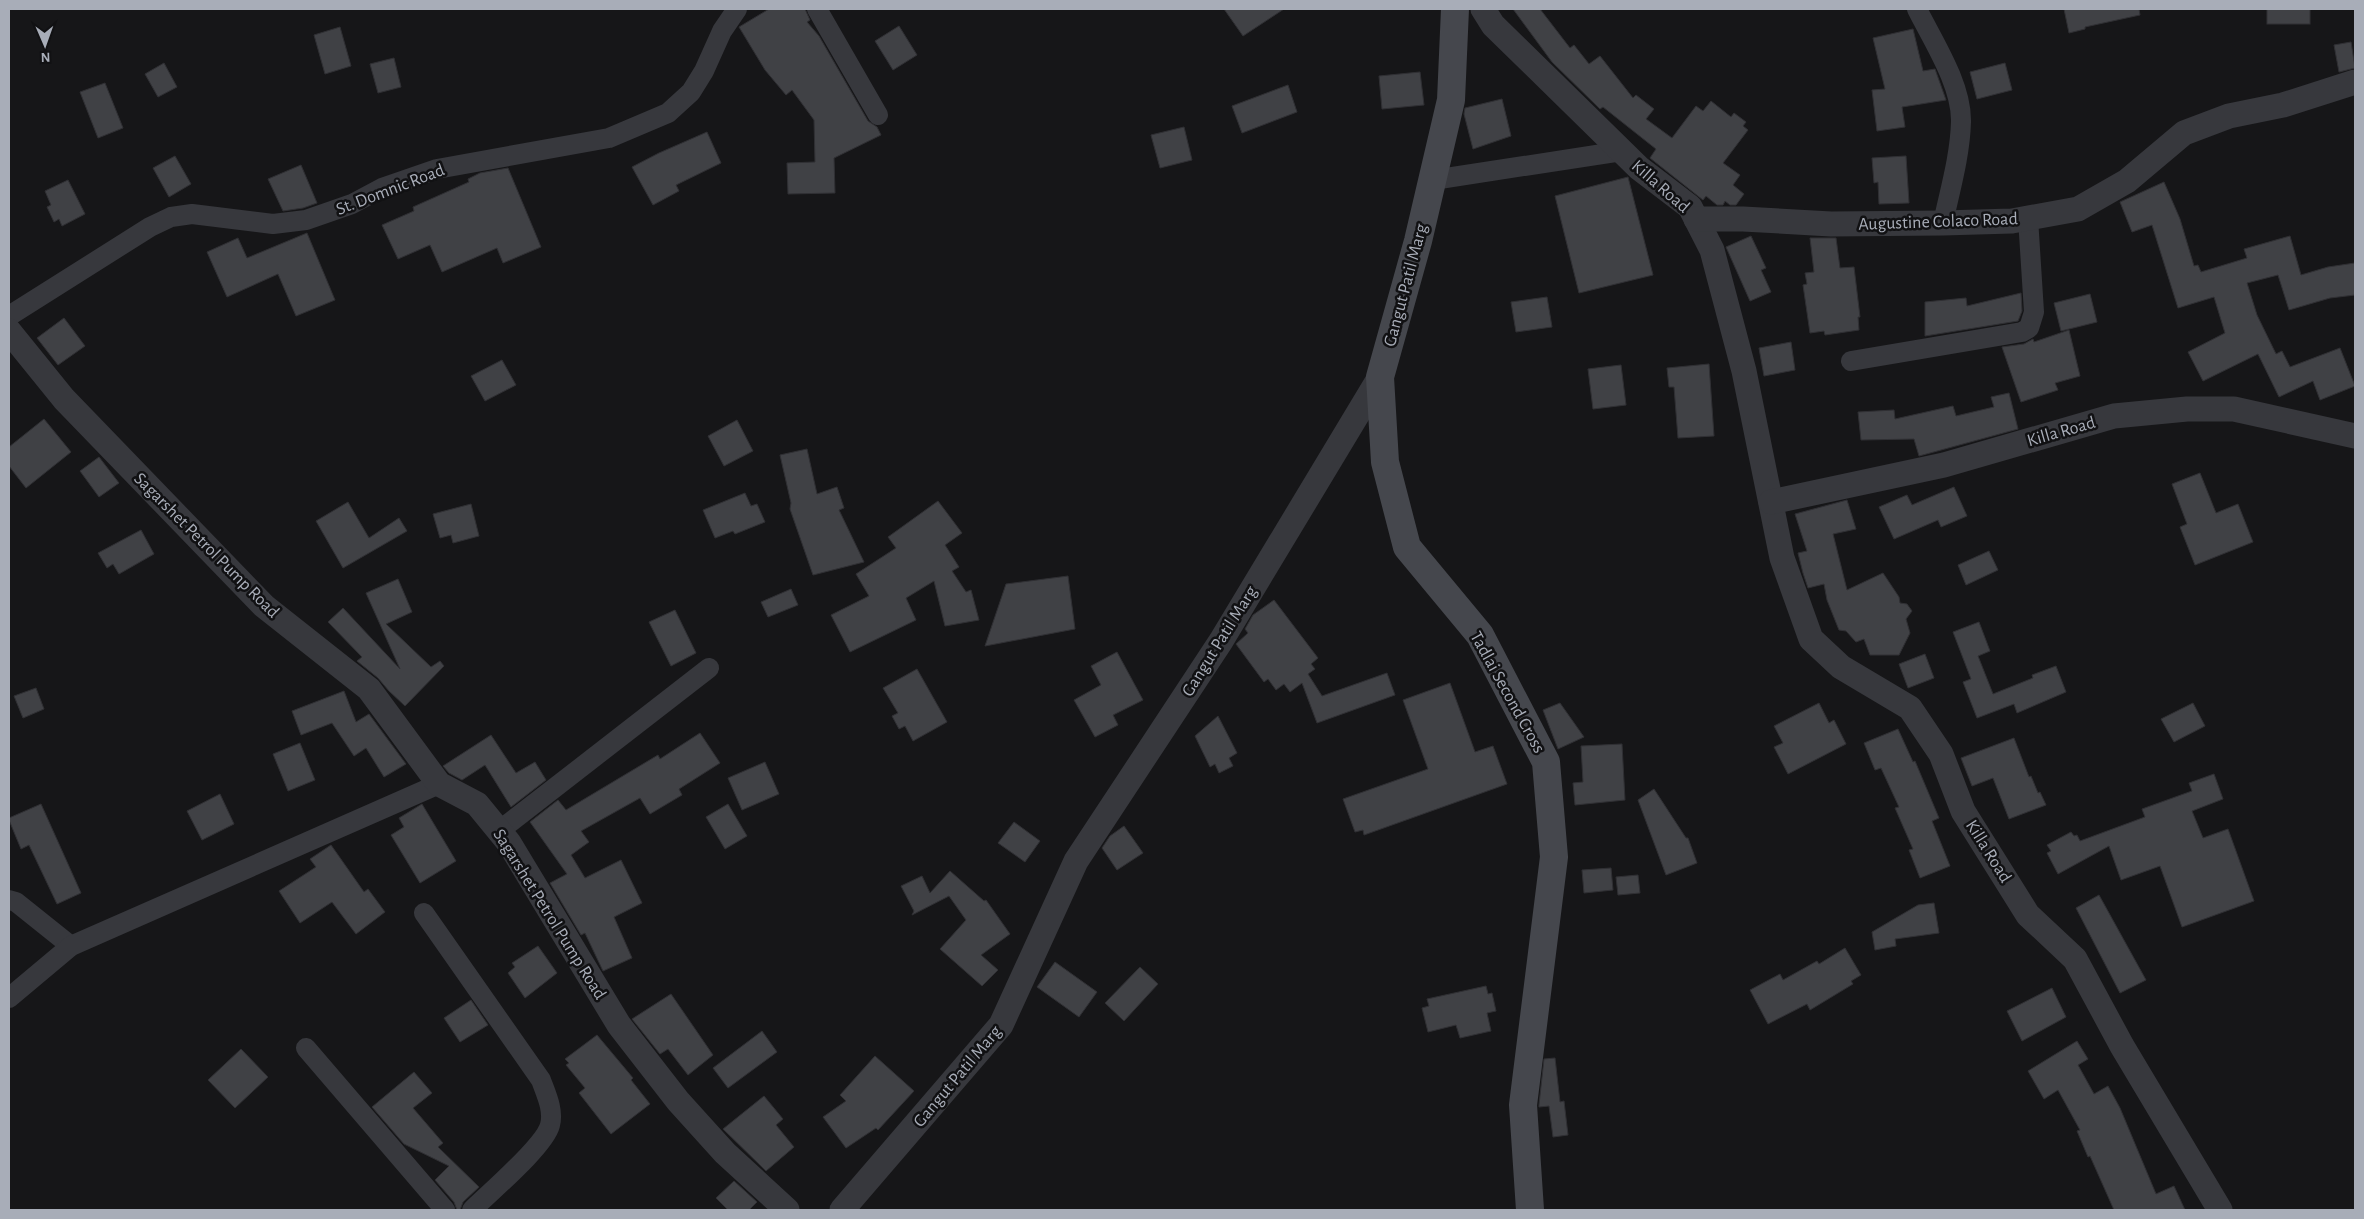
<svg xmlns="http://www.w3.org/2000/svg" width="2364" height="1219" viewBox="0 0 2364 1219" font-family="'Alegreya Sans',sans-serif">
<rect width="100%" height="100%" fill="#161618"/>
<g fill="#404145" stroke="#303034">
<path d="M769 9H805L810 20 807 22 819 36 868 121 877 127 881 135 834 158 835 193 788 194 787 163 815 162 814 120 792 90 786 95 765 70 739 27Z"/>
<path d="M1224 9H1284L1243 36Z"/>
<path d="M1513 9H1540L1570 48 1574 45 1589 64 1600 56 1633 98 1636 95 1654 109 1646 119 1672 138 1696 106 1703 111 1711 101 1731 117 1734 113 1746 122 1743 126 1748 130 1723 163 1740 175 1733 185 1744 194 1736 205H1730L1725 201 1723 205H1717L1706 196 1703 200 1650 158 1656 149 1603 107 1600 109 1552 62Z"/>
<path d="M2064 9H2139L2140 15 2085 27V29L2069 33Z"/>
<rect x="2267" y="9" width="43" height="15"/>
<path d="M899 26 917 55 893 70 875 41Z"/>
<path d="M340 27 351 66 325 74 314 35Z"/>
<path d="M1913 29 1923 71 1935 69 1946 100 1902 107 1905 127 1877 131 1872 90 1885 89 1873 38Z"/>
<path d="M2351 42 2355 68 2339 72 2334 45Z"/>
<path d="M394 58 401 87 378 93 370 64Z"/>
<path d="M164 63 177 87 158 97 145 74Z"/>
<path d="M2005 63 2012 90 1977 99 1970 72Z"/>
<path d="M1420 72 1424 105 1382 109 1379 76Z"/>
<path d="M105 83 123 128 98 138 80 92Z"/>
<path d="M1288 85 1297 112 1242 133 1232 106Z"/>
<path d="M1502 99 1511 136 1473 149 1464 114 1465 108Z"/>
<path d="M1184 127 1192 160 1160 168 1151 135Z"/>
<path d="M707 132 721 163 676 185 679 191 653 205 632 167 659 153Z"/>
<path d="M175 156 191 184 169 197 153 168Z"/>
<path d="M1906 156 1909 203 1879 204 1878 182 1874 183 1872 158Z"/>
<path d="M301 165 317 203 303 208 283 211 268 179Z"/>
<path d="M508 168 541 247 503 263 497 248 442 272 430 245 398 259 382 225 414 211 413 207 469 182 468 179 480 173Z"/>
<path d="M1628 177 1653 275 1579 293 1555 196Z"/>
<path d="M68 180 85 214 62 226 59 219 54 222 47 207 51 205 45 191Z"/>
<path d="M2164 182 2180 219 2194 266 2198 265 2201 272 2247 258 2244 249 2290 236 2301 275 2328 267 2355 263V295L2330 298 2289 310 2278 275 2247 283 2257 315 2276 354 2282 351 2290 367 2340 348 2355 386 2320 400 2313 381 2279 397 2258 354 2203 381 2188 352 2225 333 2214 297 2178 308 2152 225 2132 232 2120 202Z"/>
<path d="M307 233 335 300 296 316 278 274 227 297 207 252 238 238 247 258Z"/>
<path d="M1751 236 1766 268 1761 270 1771 292 1750 301 1726 247Z"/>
<path d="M1810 238H1836L1840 268 1854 267 1860 317H1858L1859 330 1825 335 1824 331 1810 333 1803 285 1807 284 1805 273 1814 272Z"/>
<path d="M2021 293 2022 311 2018 321 1925 336V302L1966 298 1967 306Z"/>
<path d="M2090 294 2097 322 2061 331 2054 303Z"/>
<path d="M1547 297 1552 327 1516 332 1511 302Z"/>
<path d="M64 318 85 346 58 365 37 338Z"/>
<path d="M2069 330 2080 376 2055 383 2058 390 2021 402 2002 347 2024 344 2033 339 2034 342Z"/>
<path d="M1791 342 1795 370 1764 376 1759 348Z"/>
<path d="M502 360 516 385 485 401 471 376Z"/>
<path d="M1709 364 1714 436 1678 438 1674 387H1669L1667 368Z"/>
<path d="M1621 365 1626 405 1593 409 1588 369Z"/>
<path d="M2009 393 2018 429 1919 456 1914 439 1861 440 1858 412 1894 410 1895 419 1953 406 1956 416 1994 407 1991 397Z"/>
<path d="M44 419 71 452 26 488 9 466V447Z"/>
<path d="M737 420 753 451 724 466 708 436Z"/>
<path d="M807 449 817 494 837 487 844 508 839 510 864 562 813 575 790 509 791 503 780 455Z"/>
<path d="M99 457 119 483 99 497 80 471Z"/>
<path d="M2200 473 2216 513 2238 504 2253 542 2195 565 2180 527 2187 524 2172 484Z"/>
<path d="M1954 487 1967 516 1941 527 1938 520 1894 539 1879 507 1907 495 1912 505Z"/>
<path d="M745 493 751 506 757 504 765 522 735 534 733 531 715 538 703 510Z"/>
<path d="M1847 500 1856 529 1833 534 1847 590 1883 573 1899 597 1900 603 1907 604 1912 611 1906 619 1910 633 1899 655H1870L1864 639 1856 642 1846 631 1839 630 1827 600 1824 584 1808 588 1803 573 1798 553 1807 551 1795 514Z"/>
<path d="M938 501 962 533 945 545 959 567 952 571 966 592 971 590 979 620 945 626 934 581 906 598 916 620 850 652 831 615 869 596 856 574 896 548 888 537Z"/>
<path d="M348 502 369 538 399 518 407 531 343 568 316 521Z"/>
<path d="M471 504 479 536 453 543 451 535 440 538 433 514Z"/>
<path d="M141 530 154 554 119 574 113 564 107 568 98 553Z"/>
<path d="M1989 551 1998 570 1966 585 1958 565Z"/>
<path d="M1068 576 1075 629 985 646 1006 584Z"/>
<path d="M398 579 412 612 386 624 431 667 440 661 444 666 405 706 389 691 378 678 357 661 362 657 328 622 343 608 400 669 366 593Z"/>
<path d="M791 589 798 605 768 617 761 602Z"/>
<path d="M1274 600 1318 658 1311 664 1315 669 1308 674 1322 696 1387 673 1395 695 1317 723 1302 683 1290 692 1284 684 1276 690 1268 679 1264 682 1236 644 1248 633 1245 629 1253 615Z"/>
<path d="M675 610 696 653 671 666 649 622Z"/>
<path d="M1979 622 1990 651 1978 656 1993 694 2033 678 2032 675 2056 666 2066 692 2017 713 2014 704 1977 718 1963 682 1971 679 1953 632Z"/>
<path d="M1117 652 1143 700 1113 715 1118 725 1095 737 1074 700 1101 685 1091 666Z"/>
<path d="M1925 654 1934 678 1908 688 1899 664Z"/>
<path d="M917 669 947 722 913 741 905 726 899 729 892 716 898 713 883 688Z"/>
<path d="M1450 683 1475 752 1493 746 1507 784 1364 835 1363 830 1355 832 1343 799 1428 769 1403 700Z"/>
<path d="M36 688 44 709 23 718 14 696Z"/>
<path d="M344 691 356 722 369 714 406 764 384 777 366 748 354 756 332 723 301 735 292 711Z"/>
<path d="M1560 703 1584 737 1558 749 1543 710Z"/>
<path d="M1819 703 1829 723 1834 720 1846 744 1788 774 1774 747 1783 743 1774 726Z"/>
<path d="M2193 703 2205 726 2174 742 2161 719Z"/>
<path d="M1218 716 1237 753 1229 758 1233 766 1219 773 1215 764 1210 767 1195 736Z"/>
<path d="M1898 729 1913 762 1915 761 1939 818 1932 821 1950 866 1920 878 1909 850 1913 849 1895 808 1899 807 1881 768 1875 770 1864 743Z"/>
<path d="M700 733 720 763 679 789 682 795 650 814 640 798 581 831 589 842 571 855 585 878 621 860 642 903 614 917 632 958 603 971 585 933 581 935 550 883 567 874 530 822 558 800 566 810 658 755 660 759Z"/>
<path d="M491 735 516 773 535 762 546 780 511 807 485 765 462 780 449 773 443 766Z"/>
<path d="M2014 738 2029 777 2031 776 2038 793 2040 792 2046 805 2009 819 1993 778 1972 786 1961 758Z"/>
<path d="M300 743 315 780 288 791 273 754Z"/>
<path d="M1622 744 1625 800 1575 805 1573 783 1583 782 1581 746Z"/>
<path d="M765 762 779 794 742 810 728 778Z"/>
<path d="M2214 774 2223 799 2192 811 2203 838 2228 829 2254 901 2182 927 2160 866 2121 880 2109 846 2058 874 2047 853 2051 851 2047 845 2071 832 2074 836 2077 835 2080 841 2145 817 2142 809 2192 791 2189 783Z"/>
<path d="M1654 789 1686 838H1688L1697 863 1666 875 1638 800Z"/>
<path d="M220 794 234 824 202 840 187 811Z"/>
<path d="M41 804 81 893 57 904 29 845 21 849 9 820V818Z"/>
<path d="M422 804 456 861 420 883 391 835 404 827 399 818Z"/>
<path d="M728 804 747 836 725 849 706 817Z"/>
<path d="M1014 822 1040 841 1025 862 998 843Z"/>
<path d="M1124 826 1143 853 1117 870 1102 848 1110 836Z"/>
<path d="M331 845 364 892 368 889 385 912 356 934 332 902 300 923 279 891 316 867 310 859Z"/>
<path d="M1611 868 1613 890 1584 893 1582 870Z"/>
<path d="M950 871 984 901 986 900 1010 934 981 955 998 970 982 986 940 949 966 920 949 896 912 915 914 911 901 886 922 876 930 893Z"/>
<path d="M1638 875 1640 893 1618 895 1616 877Z"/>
<path d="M2099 895 2146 980 2120 993 2076 908Z"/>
<path d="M1934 903 1939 933 1895 939 1896 946 1875 950 1872 932 1918 905Z"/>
<path d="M538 946 557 973 525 998 508 973 515 967 512 963Z"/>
<path d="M1845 948 1861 975 1851 981 1853 984 1810 1010 1807 1004 1768 1024 1750 990 1780 974 1783 980 1817 961 1819 964Z"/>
<path d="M1055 962 1097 992 1079 1017 1037 987Z"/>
<path d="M1140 967 1158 984 1124 1021 1105 1003Z"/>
<path d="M1486 986 1488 994 1492 993 1496 1011 1487 1013 1491 1031 1460 1038 1456 1025 1428 1032 1422 1008 1429 1006 1427 999Z"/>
<path d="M2052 988 2066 1017 2022 1041 2007 1011Z"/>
<path d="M671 994 713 1055 688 1075 668 1049 660 1054 632 1019Z"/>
<path d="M471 1000 488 1025 460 1042 444 1018Z"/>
<path d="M762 1031 777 1052 728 1088 713 1068Z"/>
<path d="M597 1035 633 1078 631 1080 650 1104 611 1134 579 1093 585 1088 566 1065 569 1063 565 1059Z"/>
<path d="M2077 1041 2088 1059 2078 1065 2094 1094 2108 1086 2120 1108 2156 1194 2174 1186 2185 1210H2114L2090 1156 2088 1157 2077 1131 2080 1130 2058 1090 2044 1099 2028 1071Z"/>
<path d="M241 1049 268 1077 235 1108 208 1080Z"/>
<path d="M875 1056 914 1091 878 1130 876 1128 846 1148 823 1117 846 1101 840 1095Z"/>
<path d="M1555 1058 1560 1102 1564 1101 1568 1135 1553 1137 1549 1106 1539 1107V1105L1544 1059Z"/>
<path d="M414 1072 432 1093 413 1108 443 1143 438 1147 479 1187 463 1202 460 1210H457L454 1202 435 1180 449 1166 404 1144 372 1107Z"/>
<path d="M764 1096 783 1119 776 1125 794 1147 766 1171 723 1129Z"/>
<path d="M734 1181 757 1202 749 1210H728L716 1198Z"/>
</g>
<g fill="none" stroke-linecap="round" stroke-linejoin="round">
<g stroke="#37383d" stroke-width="20">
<path d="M817 9 878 115"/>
<path d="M1917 9C1933 41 1962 85 1961 122 1960 156 1950 190 1943 223"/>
<path d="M1433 180 1622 151"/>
<path d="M9 316 150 227 171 217 192 214 273 224 306 220 352 204 382 188 437 169 609 138 668 113 691 92 704 71 722 31 737 9"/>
<path d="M1851 361 2022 332 2029 328 2034 312 2028 218"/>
<path d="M499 831 709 668"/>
<path d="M9 900 16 902 71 946"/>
<path d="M424 913 541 1080C546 1094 554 1110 550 1125 545 1146 489 1193 472 1210"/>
<path d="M9 998 71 946 439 784"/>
<path d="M306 1048 445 1210"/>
</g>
<g stroke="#37383d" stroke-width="25">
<path d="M1483 9 1493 25 1639 168 1690 207 1712 250 1744 371 1782 558 1811 639 1841 667 1910 708 1941 754 1963 811 2028 915 2075 959 2122 1046 2220 1210"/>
<path d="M1696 219H1743L1831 224 1943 223 2012 221 2078 209 2127 181 2184 133 2229 116 2283 105 2355 82"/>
<path d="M9 331 64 399 264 606 369 689 439 784 477 804 509 843 619 1025 678 1101 725 1153 787 1210"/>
<path d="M1771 502 1944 465 2114 416 2187 409H2234L2355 436"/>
<path d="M842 1210 1001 1025 1076 861 1221 641 1380 377"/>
</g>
<path stroke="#45474d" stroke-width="28" d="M1455 9 1451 100 1418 241 1380 377 1385 462 1407 547 1480 635 1546 762 1554 857 1523 1105 1530 1210"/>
</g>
<g text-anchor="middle" stroke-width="5" stroke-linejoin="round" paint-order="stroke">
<g font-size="18" fill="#a8adb8" stroke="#111113">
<text transform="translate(1661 186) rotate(41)" y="6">Killa Road</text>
<text transform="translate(390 189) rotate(-21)" y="6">St. Domnic Road</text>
<text transform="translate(1938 221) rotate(-2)" y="6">Augustine Colaco Road</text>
<text transform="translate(1405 285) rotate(-75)" y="6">Gangut Patil Marg</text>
<text transform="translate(2061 431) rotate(-16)" y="6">Killa Road</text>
<text transform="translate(207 545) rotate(45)" y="6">Sagarshet Petrol Pump Road</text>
<text transform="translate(1219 641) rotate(-58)" y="6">Gangut Patil Marg</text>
<text transform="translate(1508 692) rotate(61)" y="6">Tadlai Second Cross</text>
<text transform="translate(1989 851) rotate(58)" y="6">Killa Road</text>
<text transform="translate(550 914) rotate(58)" y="6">Sagarshet Petrol Pump Road</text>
<text transform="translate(957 1076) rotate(-50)" y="6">Gangut Patil Marg</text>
</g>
</g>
<rect width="2364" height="1219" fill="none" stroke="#a8adb8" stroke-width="20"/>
<g transform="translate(45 45) rotate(178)" stroke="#111113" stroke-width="4" paint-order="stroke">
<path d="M0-4L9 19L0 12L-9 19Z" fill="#a8adb8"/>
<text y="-8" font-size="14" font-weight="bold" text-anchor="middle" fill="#a8adb8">N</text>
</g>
</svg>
